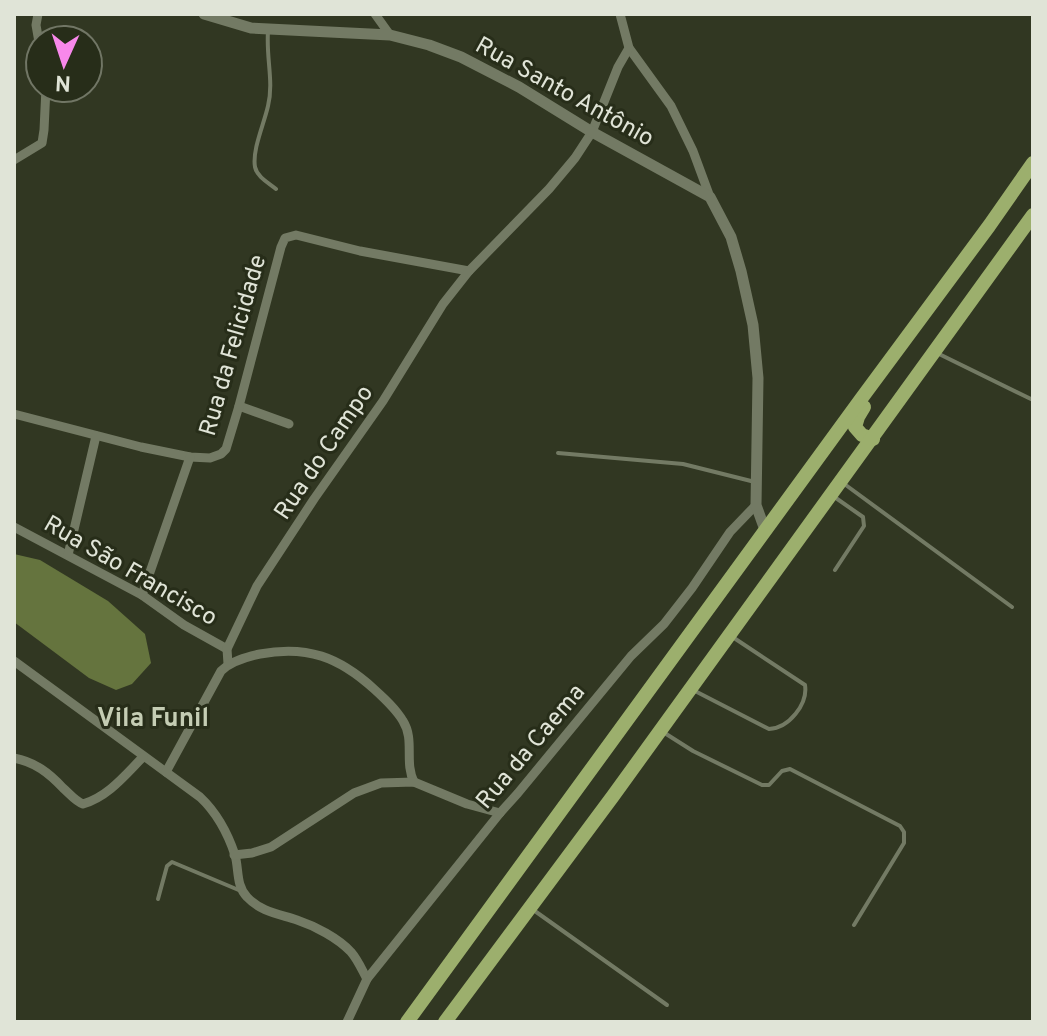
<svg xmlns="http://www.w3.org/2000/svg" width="1047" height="1036" viewBox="0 0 1047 1036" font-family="Overpass,sans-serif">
<rect width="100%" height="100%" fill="#313722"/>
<path fill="#65743e" d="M14 554 40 560 108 601 145 634 151 663 132 684 116 690 89 678 14 622Z"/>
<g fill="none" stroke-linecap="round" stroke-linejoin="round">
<g stroke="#737a64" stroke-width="4">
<path d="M268 32C266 58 274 82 268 106 264 124 252 150 255 167 257 177 269 183 276 189"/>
<path d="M937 353 1033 400"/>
<path d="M558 453 683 464 755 482"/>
<path d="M843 483 1012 607"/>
<path d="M833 496 863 517 864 526 835 570"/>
<path d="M693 690 769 729C789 728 808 704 805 685L731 636"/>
<path d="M663 732 693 751 762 785H769L782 771 790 769 900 826 904 832V843L854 925"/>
<path d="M158 899 167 866 172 862 241 891"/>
<path d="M532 909 667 1005"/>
</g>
<g stroke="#737a64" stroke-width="9">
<path d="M38 14 36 25 40 48"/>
<path d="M375 14 390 35"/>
<path d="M620 14 629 48 671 106 693 151 710 197"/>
<path d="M14 160 42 143 44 130 46 88"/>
<path d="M239 406 289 424"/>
<path d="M14 414 141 447 190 457 210 458 221 454 226 449 239 406 281 247 285 238 296 235 360 251 469 271"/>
<path d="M14 527 142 595 184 625 227 649"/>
<path d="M68 555 96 436"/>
<path d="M142 595 190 457"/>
<path d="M14 661 200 797C216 812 228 834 235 855 239 869 236 886 247 897 261 912 279 914 297 920 315 926 338 938 351 952 358 960 362 970 367 979"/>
<path d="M228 664 227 649 257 586 314 499 383 401 443 304 469 271 549 189 575 158 592 132 618 67 629 48"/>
<path d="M14 758C35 762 49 773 63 788 70 794 75 801 83 804 109 796 125 775 143 757"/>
<path d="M166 772 221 671C231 661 246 657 260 654 307 645 339 657 374 689 385 699 396 709 403 721 415 740 404 762 414 782"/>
<path d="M234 855 252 853 271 847 354 793 381 783 414 782 467 804 500 813"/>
<path d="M347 1022 367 979 500 813 518 793 631 656 664 624 692 588 730 532 756 505"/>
</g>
<path stroke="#737a64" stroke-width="11" d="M204 14 251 28 390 35 429 45 461 57 519 87 592 132 710 197 731 237 741 271 753 325 758 378 756 505 765 530"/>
<g stroke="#9caf6d" stroke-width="14">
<path d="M864 407 858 417 855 427 862 435 873 439"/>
<path d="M407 1022 861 399 989 226 1033 163"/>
<path d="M445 1022 613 796 1033 215"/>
</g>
</g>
<g text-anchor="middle" stroke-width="6" stroke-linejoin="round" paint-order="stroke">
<g font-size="24" fill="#e0e4d7" stroke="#272d19">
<text transform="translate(565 91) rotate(29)" y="8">Rua Santo Antônio</text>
<text transform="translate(232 345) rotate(-74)" y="8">Rua da Felicidade</text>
<text transform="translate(323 452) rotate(-56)" y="8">Rua do Campo</text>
<text transform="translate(131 570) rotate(30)" y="8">Rua São Francisco</text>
<text transform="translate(530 746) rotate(-50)" y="8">Rua da Caema</text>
</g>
<g font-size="26" font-weight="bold" fill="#c5cdb4" stroke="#272d19">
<text x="153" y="726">Vila Funil</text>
</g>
</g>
<rect width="1047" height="1036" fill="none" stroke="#e0e4d7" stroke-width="32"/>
<g transform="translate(64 64) rotate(183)"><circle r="38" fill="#272d19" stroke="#717665" stroke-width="2"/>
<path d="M0-6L14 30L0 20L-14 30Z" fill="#f888eb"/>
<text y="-12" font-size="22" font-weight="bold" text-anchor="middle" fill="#e0e4d7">N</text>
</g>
</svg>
